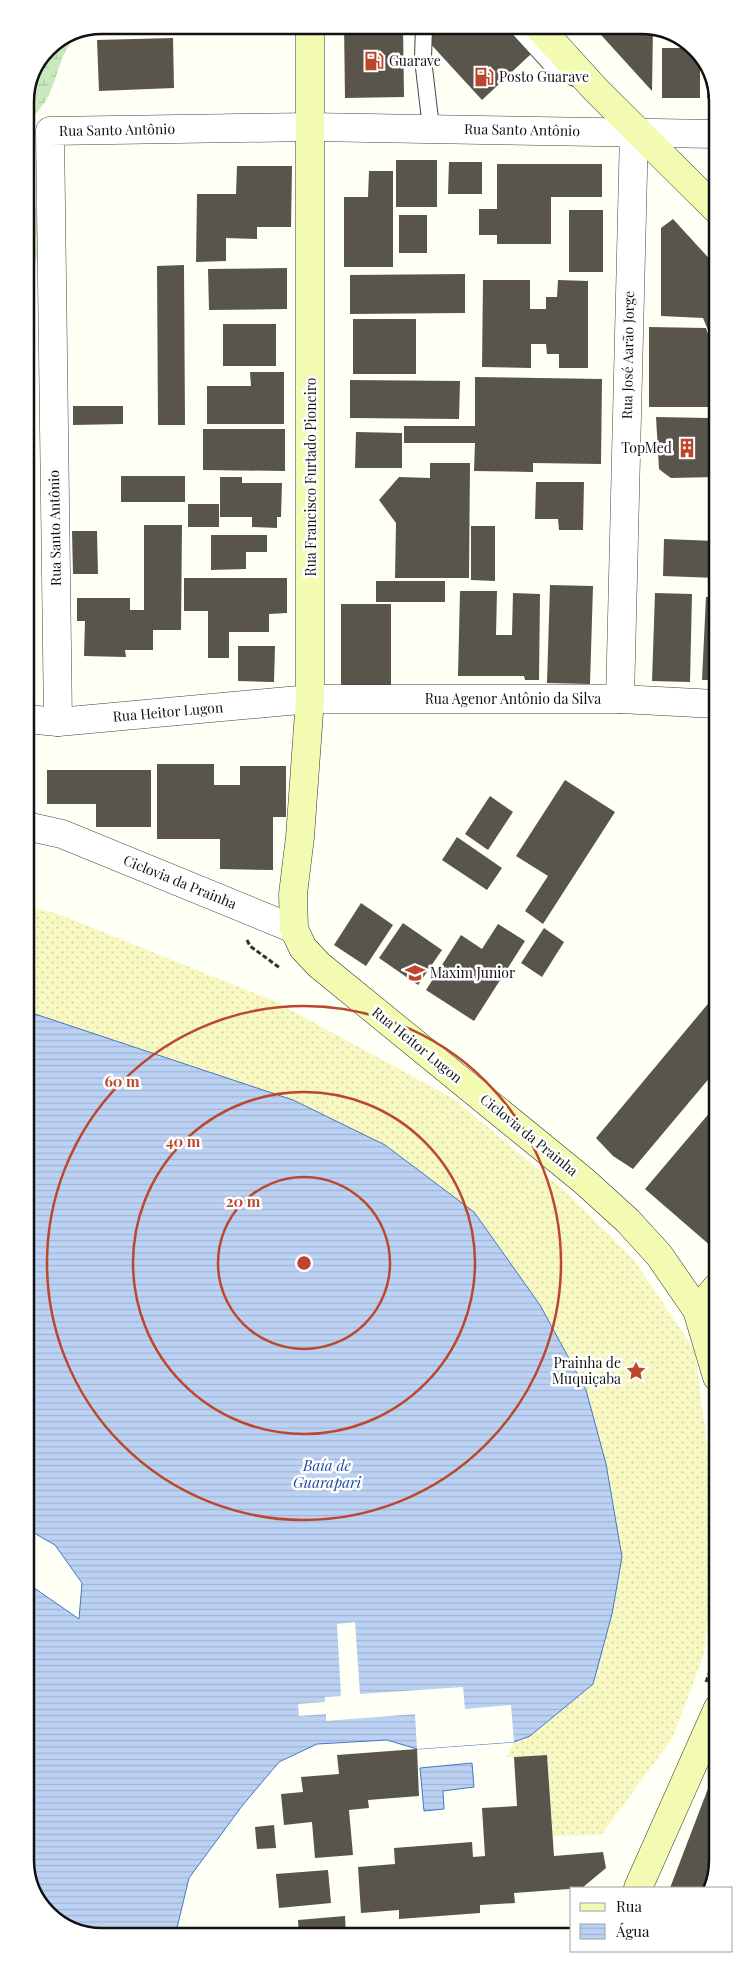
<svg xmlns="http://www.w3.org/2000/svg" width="743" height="1962" viewBox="0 0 743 1962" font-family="'Playfair Display',serif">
<defs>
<pattern id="wetland-marsh" width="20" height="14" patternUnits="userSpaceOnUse" patternTransform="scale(1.25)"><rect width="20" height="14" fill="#cbe9bf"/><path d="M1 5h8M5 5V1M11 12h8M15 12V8" fill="none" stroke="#adc7a3"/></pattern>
<pattern id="sand-dots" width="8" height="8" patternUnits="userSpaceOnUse" patternTransform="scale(1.25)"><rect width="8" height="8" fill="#f8f8c3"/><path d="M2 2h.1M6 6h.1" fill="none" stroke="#d4d4a6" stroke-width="1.8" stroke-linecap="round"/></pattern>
<pattern id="water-rules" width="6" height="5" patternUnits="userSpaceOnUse" patternTransform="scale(1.25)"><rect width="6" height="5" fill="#bcd2f4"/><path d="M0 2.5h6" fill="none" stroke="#a1b3d0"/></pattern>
</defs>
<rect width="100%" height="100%" fill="#fefff5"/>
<g fill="url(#wetland-marsh)">
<path d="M77 35C61 51 58 75 49 95 43 106 33 117 25 127V97L48 47Z"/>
<path d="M25 142 29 149 28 189 36 209 39 247 28 299 26 367Z"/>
</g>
<path fill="url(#sand-dots)" d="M26 906 58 914 274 1001 454 1099 568 1194 634 1260 695 1351 710 1469 711 1600 703 1657 672 1739 601 1835 553 1836 547 1755 507 1757 514 1742 530 1736 622 1557 606 1464 586 1391 540 1305 474 1212 293 1100 26 1011Z"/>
<g fill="url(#water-rules)" stroke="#4576c8">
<path d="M26 1011 293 1100 385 1145 474 1212 540 1305 586 1390 606 1464 622 1557 612 1614 593 1684 530 1736 514 1742 417 1749 387 1740 317 1744 279 1762 242 1806 189 1878 175 1936 96 1937 51 1918 28 1881 27 1583 79 1619 82 1583 55 1545 27 1529Z"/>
<path d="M472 1763 474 1787 443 1791 444 1809 424 1811 420 1768Z"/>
</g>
<path fill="#fefff5" d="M355 1622 360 1694 463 1687 465 1709 511 1705 514 1742 417 1749 415 1714 326 1721V1714L299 1716 298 1704 325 1702V1697L341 1696 337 1624Z"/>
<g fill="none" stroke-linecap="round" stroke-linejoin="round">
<path stroke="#4576c8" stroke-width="9" d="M25 110 27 109"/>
</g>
<g fill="#59554d">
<path d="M344 25H403L404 97 345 98Z"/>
<path d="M442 25H504L531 54 482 100 427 40Z"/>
<path d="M592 25H647L653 27 652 91Z"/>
<path d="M173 38 174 88 99 91 97 40Z"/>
<path d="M683 39 688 41 700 58V98H662V48H683Z"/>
<path d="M708 70 715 81V98H707Z"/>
<rect x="396" y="160" width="41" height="47"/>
<path d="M449 162H482V194H448Z"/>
<path d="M497 164H602V197H551V244H497V235H479V209H497Z"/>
<path d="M237 166H292L291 227H257V239L226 238V261L196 262 197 194H236Z"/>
<path d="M369 171H393V267H344V197H368Z"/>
<rect x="569" y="210" width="34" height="62"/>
<rect x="399" y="215" width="28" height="38"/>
<path d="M673 219 716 266V349L703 318 661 316V228Z"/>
<path d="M184 265 185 425H158L157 266Z"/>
<path d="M287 268V309L209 310 208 269Z"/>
<path d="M465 274V313L350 314V275Z"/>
<path d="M483 280H530V309H546V297H557L558 280 588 281V368H559V354H547L546 344H531V368L482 367Z"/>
<rect x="353" y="319" width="63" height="55"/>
<rect x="223" y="324" width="53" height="42"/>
<path d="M649 327 706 328 716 357V407H649Z"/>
<path d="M250 372H284V424H207V386H251Z"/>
<path d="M475 377 602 379 601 464 533 463V472L474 471 475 443H404V426H475Z"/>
<path d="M350 380 460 381 459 419 350 418Z"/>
<path d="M73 406H123V424L73 425Z"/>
<path d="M656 417 709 418 716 428V477L671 478 664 473 659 469Z"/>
<path d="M203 429H285V471L203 470Z"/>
<path d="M356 432 402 433V468H355Z"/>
<path d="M430 463H470L469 578H395L396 523 379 500 399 477 430 478Z"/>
<rect x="121" y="476" width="64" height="26"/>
<path d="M220 477H242V483H282L281 517H277V528L252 527V517H220Z"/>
<path d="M536 482H584L583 530H559L558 519H535Z"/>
<rect x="188" y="504" width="31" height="23"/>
<path d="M144 525H182L181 630H153V650H125L126 657 84 656 85 621H77V598H130V610H144Z"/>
<path d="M471 526H495V581L471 580Z"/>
<path d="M72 531H97L98 574H73Z"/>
<path d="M211 535H267V552H246V569L211 570Z"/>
<path d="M664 539 716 541V578L663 576Z"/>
<path d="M184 578H287V613L269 614V632H229V658H208V611H184Z"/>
<rect x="376" y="581" width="69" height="21"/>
<path d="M550 585 593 586 590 684 547 683Z"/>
<path d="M460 591H497L496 635H512L513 593 540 594 539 680H525L524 676H458Z"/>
<path d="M655 593 692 594 690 682 652 681Z"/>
<path d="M706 597H716V680H702Z"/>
<rect x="341" y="604" width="50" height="83"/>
<path d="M238 646H275L274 682 238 681Z"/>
<path d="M157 764H214V785H240V766H286V817H273V870L220 869V839H157Z"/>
<path d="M47 770H151V827H96V804H47Z"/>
<path d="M565 780 615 812 543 924 525 911 548 876 516 856Z"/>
<path d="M490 796 513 812 488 850 465 834Z"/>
<path d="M457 837 502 868 487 890 442 860Z"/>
<path d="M361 903 393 925 366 966 334 945Z"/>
<path d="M403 923 442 950 418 985 379 958Z"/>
<path d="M498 924 525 941 474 1021 426 990 461 935 482 949Z"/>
<path d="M544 928 564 942 542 977 521 963Z"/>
<path d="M717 993V1069L633 1169 613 1156 596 1138Z"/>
<path d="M717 1104V1241L712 1247 645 1189Z"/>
<path d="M417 1749 419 1796 368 1800 369 1808 349 1810 353 1855 315 1858 312 1822 284 1825 281 1794 303 1792 301 1777 339 1774 337 1755Z"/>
<path d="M547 1755 554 1856 603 1852 606 1868 582 1888 514 1893 515 1903 480 1905V1913L399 1919V1910L361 1913 358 1867 395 1864 394 1848 472 1842 473 1857 485 1856 482 1808 517 1806 514 1757Z"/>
<path d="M709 1786 718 1790V1861L709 1888H670Z"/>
<path d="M274 1825 276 1848 257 1849 255 1827Z"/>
<path d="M328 1870 331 1903 279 1908 276 1874Z"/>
<path d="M345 1916 346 1936H299L298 1920Z"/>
</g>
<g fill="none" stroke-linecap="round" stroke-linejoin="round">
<defs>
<g id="lane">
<path d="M424 25 423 59 431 128"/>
<path d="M515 25 550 63 575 78"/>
</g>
<g id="street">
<path d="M620 699 634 132"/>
<path d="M26 719 58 722 310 699H620L716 704"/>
<path d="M58 722 50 131 311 127 715 134"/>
<path d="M26 826 62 834 294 929"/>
</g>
<g id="secondary">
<path d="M310 25V699L300 837 293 894 294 929 303 948 319 965 584 1181 628 1221 659 1255 697 1310 717 1377"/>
<path d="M537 25 596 90 716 209"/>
<path d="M709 1322 697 1310 717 1287"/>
<path d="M638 1888 718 1708"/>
</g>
</defs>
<use href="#lane" stroke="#444" stroke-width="18"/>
<use href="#street" stroke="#444" stroke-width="29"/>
<use href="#secondary" stroke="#333" stroke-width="29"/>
<g stroke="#333" stroke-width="3" stroke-dasharray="5 2.5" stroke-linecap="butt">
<path d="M247 940 250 946 280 968"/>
<path d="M712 1404 717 1443"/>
<path d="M706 1682 713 1663 718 1631"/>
</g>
<use href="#lane" stroke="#fff" stroke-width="16"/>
<use href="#street" stroke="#fff" stroke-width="28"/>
<use href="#secondary" stroke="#f3fbb3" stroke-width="28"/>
</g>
<g fill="none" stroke="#bd472d" stroke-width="2.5">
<circle cx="304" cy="1263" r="86"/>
<circle cx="304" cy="1263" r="171"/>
<circle cx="304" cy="1263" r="257"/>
</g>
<defs>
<symbol id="fuel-bare" viewBox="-9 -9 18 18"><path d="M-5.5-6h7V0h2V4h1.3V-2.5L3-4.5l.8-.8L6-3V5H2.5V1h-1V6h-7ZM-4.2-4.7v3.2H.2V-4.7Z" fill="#bd472d" stroke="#fff" stroke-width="2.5" paint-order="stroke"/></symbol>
<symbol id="building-bare" viewBox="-9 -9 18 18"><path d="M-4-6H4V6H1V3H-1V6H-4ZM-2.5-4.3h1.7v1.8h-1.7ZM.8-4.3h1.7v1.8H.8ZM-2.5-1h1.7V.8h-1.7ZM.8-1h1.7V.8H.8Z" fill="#bd472d" stroke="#fff" stroke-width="2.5" paint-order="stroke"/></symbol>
<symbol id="school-bare" viewBox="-9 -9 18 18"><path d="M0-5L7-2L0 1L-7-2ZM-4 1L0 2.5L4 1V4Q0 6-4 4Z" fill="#bd472d" stroke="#fff" stroke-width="2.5" paint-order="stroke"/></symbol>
<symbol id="sight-bare" viewBox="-9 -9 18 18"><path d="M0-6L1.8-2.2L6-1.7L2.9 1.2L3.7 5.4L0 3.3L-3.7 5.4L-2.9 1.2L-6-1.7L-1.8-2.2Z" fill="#bd472d" stroke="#fff" stroke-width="2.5" paint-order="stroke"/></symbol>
</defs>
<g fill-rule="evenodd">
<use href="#fuel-bare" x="360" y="47" width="28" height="28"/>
<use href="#fuel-bare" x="470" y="63" width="28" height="28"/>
<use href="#building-bare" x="673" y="434" width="28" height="28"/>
<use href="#school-bare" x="401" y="959" width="28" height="28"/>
<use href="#sight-bare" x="622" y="1357" width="28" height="28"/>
</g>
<g text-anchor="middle" stroke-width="5" stroke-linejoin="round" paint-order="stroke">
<g font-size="14" fill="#111" stroke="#fff" text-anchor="start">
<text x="389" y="66">Guarave</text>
<text x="499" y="82">Posto Guarave</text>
<text x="672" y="453" text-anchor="end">TopMed</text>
<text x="430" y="978">Maxim Junior</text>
<text x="621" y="1368" text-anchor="end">Prainha de<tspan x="621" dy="16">Muquiçaba</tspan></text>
</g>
<g font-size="14" fill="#111" stroke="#fff">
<text transform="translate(117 130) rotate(-1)" y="5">Rua Santo Antônio</text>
<text transform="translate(522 130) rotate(1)" y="5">Rua Santo Antônio</text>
<text transform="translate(628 355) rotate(-89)" y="5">Rua José Aarão Jorge</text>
<text transform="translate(311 477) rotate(-90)" y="5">Rua Francisco Furtado Pioneiro</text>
<text transform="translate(55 528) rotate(-91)" y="5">Rua Santo Antônio</text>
<text x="513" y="704">Rua Agenor Antônio da Silva</text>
<text transform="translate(168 712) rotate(-5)" y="5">Rua Heitor Lugon</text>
<text transform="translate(180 882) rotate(22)" y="5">Ciclovia da Prainha</text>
<text transform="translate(417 1045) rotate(39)" y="5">Rua Heitor Lugon</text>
<text transform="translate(529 1135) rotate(39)" y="5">Ciclovia da Prainha</text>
</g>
<g font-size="15" font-style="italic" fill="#1d499f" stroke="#fff">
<text x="327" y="1471">Baía de<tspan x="327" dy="17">Guarapari</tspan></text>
</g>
</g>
<path d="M0 0H743V1962H0ZM102 34H641A68 68 0 0 1 709 102V1860A68 68 0 0 1 641 1928H102A68 68 0 0 1 34 1860V102A68 68 0 0 1 102 34Z" fill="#fff" fill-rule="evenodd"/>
<path fill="none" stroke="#111" stroke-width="2.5" d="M102 34H641A68 68 0 0 1 709 102V1860A68 68 0 0 1 641 1928H102A68 68 0 0 1 34 1860V102A68 68 0 0 1 102 34Z"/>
<circle cx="304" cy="1263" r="8" fill="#bd472d" stroke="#fff" stroke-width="2.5"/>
<g font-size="15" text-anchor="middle" font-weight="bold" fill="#bd472d" stroke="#fff" stroke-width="5" stroke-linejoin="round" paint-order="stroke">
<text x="122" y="1087">60 m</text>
<text x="183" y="1147">40 m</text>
<text x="243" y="1207">20 m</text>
</g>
<rect x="570" y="1887" width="162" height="65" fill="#ffffff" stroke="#a0a0a0"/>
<rect x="580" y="1903" width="25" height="8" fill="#f3fbb3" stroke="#a0a0a0"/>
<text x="616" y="1912" font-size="15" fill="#111111">Rua</text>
<rect x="580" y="1924" width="25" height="15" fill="url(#water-rules)" stroke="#a0a0a0"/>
<text x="616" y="1937" font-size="15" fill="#111111">Água</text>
</svg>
